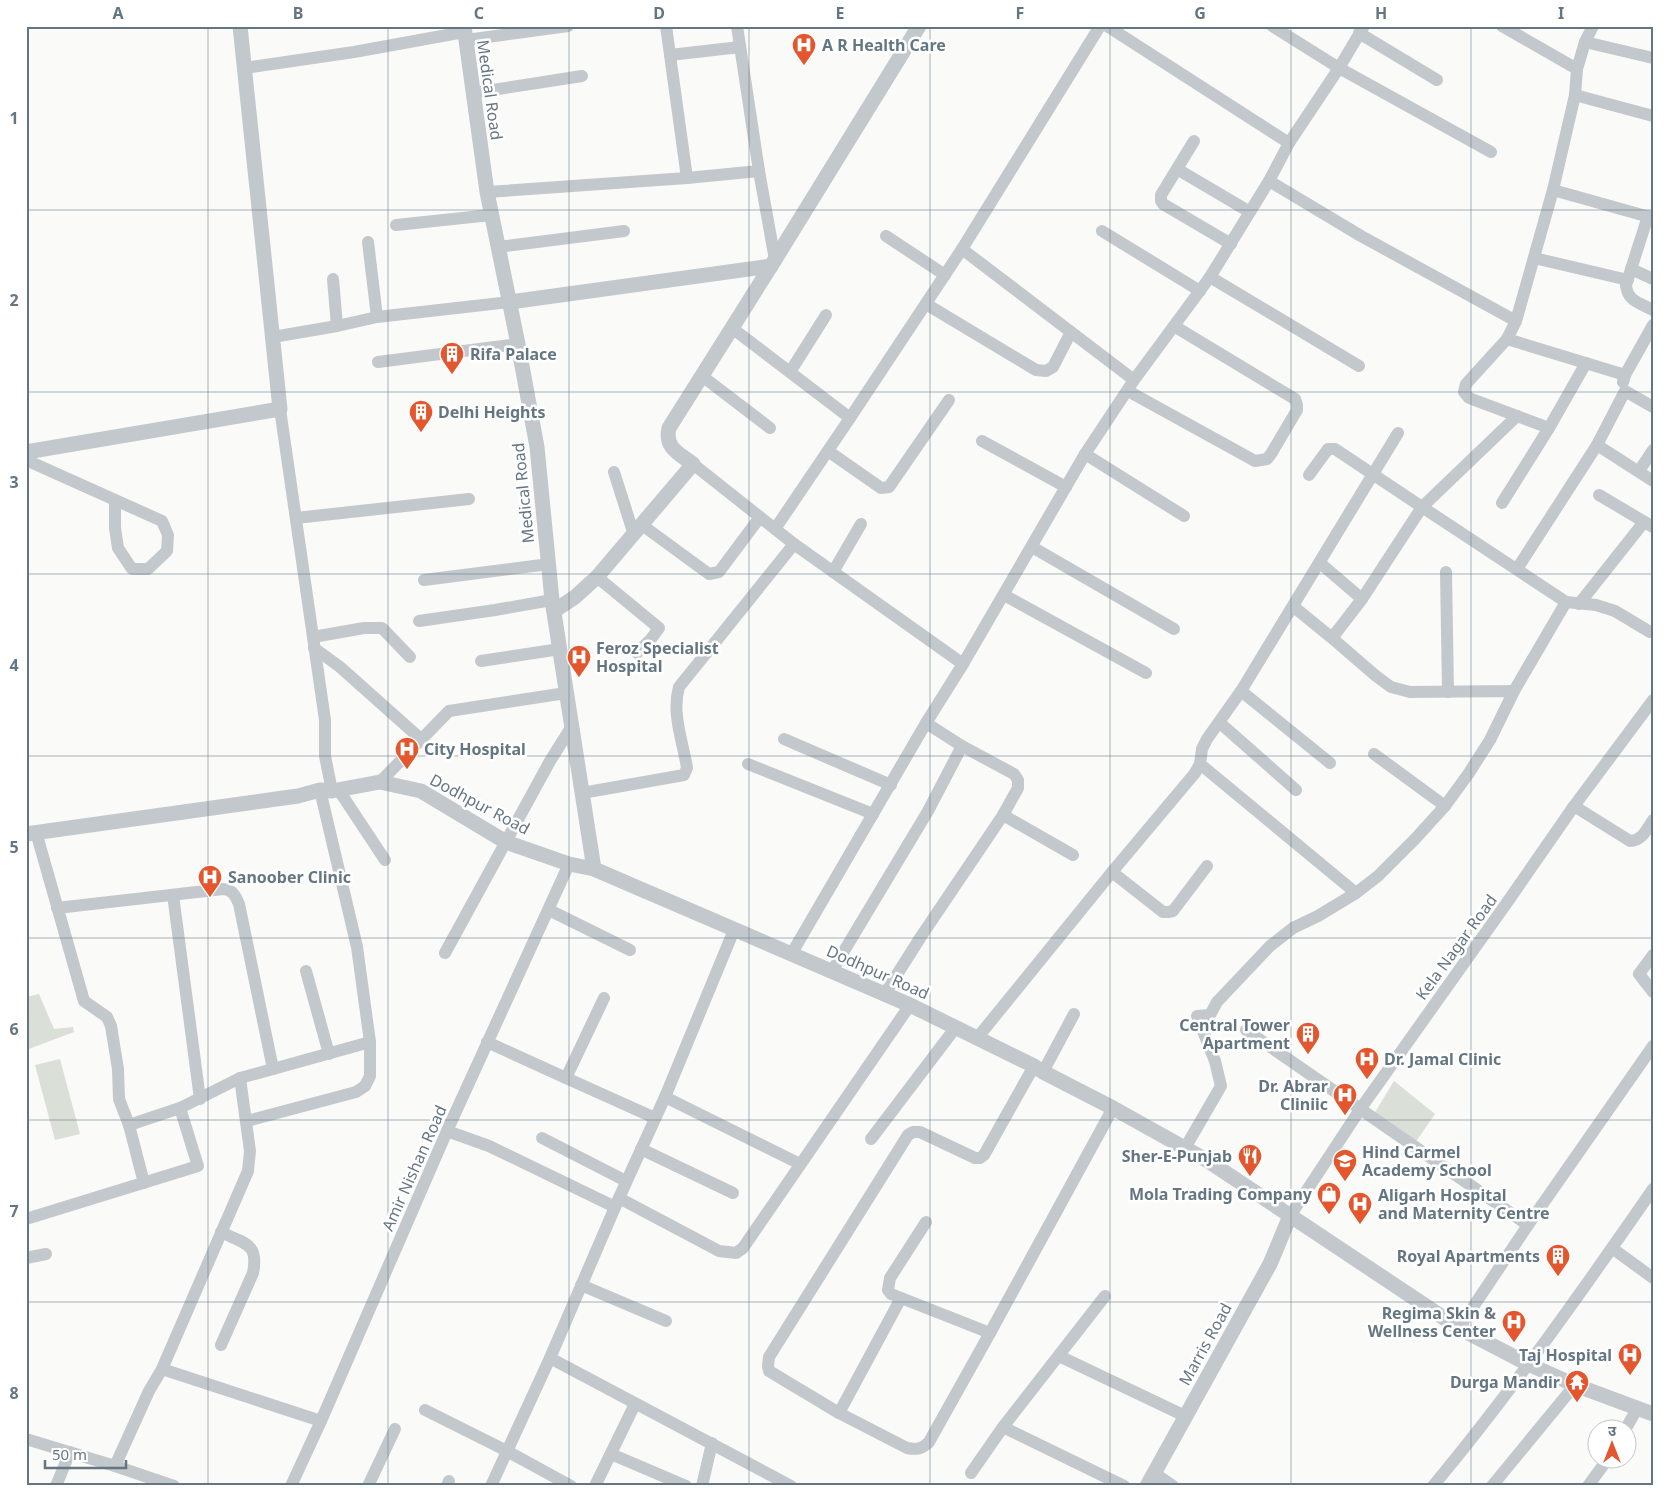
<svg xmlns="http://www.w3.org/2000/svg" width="1679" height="1512" viewBox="0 0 1679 1512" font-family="'Noto Sans','Noto Sans Devanagari',sans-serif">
<rect width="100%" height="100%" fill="#fafaf8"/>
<g fill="#dadfd7">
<path d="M39 994 54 1029 73 1027 74 1032 26 1050V997Z"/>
<path d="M60 1059 80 1134 55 1140 35 1065Z"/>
<path d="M1394 1081 1435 1114 1415 1143 1374 1114Z"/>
</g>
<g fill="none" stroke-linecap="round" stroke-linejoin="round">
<g stroke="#c3c8cc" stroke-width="12">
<path d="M666 26 687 178"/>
<path d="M737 26 759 171 775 260"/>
<path d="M1107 26 1289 143"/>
<path d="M1272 26 1339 68 1491 152"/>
<path d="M1502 26 1577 69"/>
<path d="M1593 26 1585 42 1577 69 1575 95 1553 190 1516 321 1507 339 1625 375"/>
<path d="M1359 33 1437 80"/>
<path d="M466 40 568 26"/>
<path d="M1585 42 1653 58"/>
<path d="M670 55 740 47"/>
<path d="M245 68 354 52 464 32"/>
<path d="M473 93 582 76"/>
<path d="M1575 95 1653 116"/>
<path d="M1194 141 1161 195V201L1163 204 1231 244"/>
<path d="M1177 169 1250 212"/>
<path d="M1269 181 1361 236 1516 321"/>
<path d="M1553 190 1653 218"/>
<path d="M487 192 687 178 759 171"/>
<path d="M1648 216 1626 285C1627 301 1640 303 1653 310"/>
<path d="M396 225 491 215"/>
<path d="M1102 231 1200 291"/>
<path d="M886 236 945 275"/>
<path d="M368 242 377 317"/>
<path d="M498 247 624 231"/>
<path d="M962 249 1100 26"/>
<path d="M1534 258 1628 280"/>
<path d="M1631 269 1653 279"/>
<path d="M1210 277 1359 366"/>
<path d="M333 279 337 326"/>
<path d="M926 304 1036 370 1046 371 1053 367 1071 332"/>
<path d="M732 328 850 418 962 249 1134 380"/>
<path d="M273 337 337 326 377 317 510 302"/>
<path d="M1507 339 1466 384 1464 392 1469 398 1549 428 1586 363"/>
<path d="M378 362 518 344"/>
<path d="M790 372 826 315"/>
<path d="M702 376 770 428"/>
<path d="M1623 382 1625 375 1653 325"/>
<path d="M1128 391 1255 461 1267 459 1271 454 1297 410V405L1295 399 1174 326"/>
<path d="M280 409 325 720V756L332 791"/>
<path d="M982 441 1066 487"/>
<path d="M1597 445 1625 391 1653 407"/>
<path d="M828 451 881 488 889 487 949 400"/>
<path d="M1085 454 1184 516"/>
<path d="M26 460 162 521 168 535 167 551 148 569H132L118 548 115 528V500"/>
<path d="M693 464 794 544 963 664"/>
<path d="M1639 471 1653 450"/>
<path d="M614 472 634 535"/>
<path d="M1309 475 1328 449H1335L1422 507 1517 416"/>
<path d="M1599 495 1653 527"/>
<path d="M1502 503 1549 428"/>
<path d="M296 518 469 499"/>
<path d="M642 525 709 574 719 572 760 517"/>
<path d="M775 529 850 418"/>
<path d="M1032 547 1174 629"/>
<path d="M1320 563 1362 599"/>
<path d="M1517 569 1597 445 1653 481"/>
<path d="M833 572 861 524"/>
<path d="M1446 572 1448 692"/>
<path d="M597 577 659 628 651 639 637 653"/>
<path d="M424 580 549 564"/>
<path d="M1004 595 1146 673"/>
<path d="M1579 604 1644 522"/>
<path d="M419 621 495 610 552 600"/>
<path d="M313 637 364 628H382L410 657"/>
<path d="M1332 638 1362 599 1422 507 1566 602 1596 605 1615 611 1650 632"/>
<path d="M314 648 340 667 422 740"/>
<path d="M481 661 560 649"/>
<path d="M1241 691 1207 739 1202 749 1200 764 1356 893"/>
<path d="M1514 691 1566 602"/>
<path d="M926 723 963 664 1085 454 1134 380 1210 277 1269 181 1289 143 1339 68 1364 26"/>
<path d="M1220 723 1296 790"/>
<path d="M784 739 891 785"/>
<path d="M1374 754 1445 806"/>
<path d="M1330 763 1241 691 1398 433"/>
<path d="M748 764 873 814"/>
<path d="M1200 764 1195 773 1112 872 1163 912H1168L1173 911 1207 866"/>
<path d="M380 782 449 711 566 693"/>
<path d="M338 789 385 860"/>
<path d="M582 793 684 775 687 768 686 762C681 737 672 711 679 687L794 544"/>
<path d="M1574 806 1630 841C1642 841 1647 829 1653 820"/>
<path d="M36 832 84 1001 107 1017 111 1026 118 1069 119 1099 129 1125 144 1183"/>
<path d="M173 895 200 1099"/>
<path d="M57 908 223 889C233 890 235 895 239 904L273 1069 240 1078 180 1108 129 1125"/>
<path d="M549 910 630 950"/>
<path d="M445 953 550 761 572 726"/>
<path d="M792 953 926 723 962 746 1014 774 1018 780V788L1003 815 1073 855"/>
<path d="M1653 955 1639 974 1653 992"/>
<path d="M306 971 329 1054"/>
<path d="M832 971 928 811 962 746"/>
<path d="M884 995 922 935 1003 815"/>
<path d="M1246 1030 1528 1225"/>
<path d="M978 1037 1112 872"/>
<path d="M487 1042 566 1078 604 998"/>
<path d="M273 1069 370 1042"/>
<path d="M1043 1072 1074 1014"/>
<path d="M566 1078 655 1118"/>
<path d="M665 1097 800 1164"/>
<path d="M247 1121 356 1092 365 1086 370 1076V1042L357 947 320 790"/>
<path d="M447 1131 489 1146 615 1207"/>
<path d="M542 1138 626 1181"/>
<path d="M871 1139 956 1027"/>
<path d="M1185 1148 1221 1086 1215 1061 1197 1016 1210 1015 1217 1002 1270 946 1293 928 1318 916 1356 893 1378 876 1415 839 1445 806 1469 773 1490 740 1514 691 1410 692 1391 687 1376 676 1332 638 1294 607"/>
<path d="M641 1149 733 1193"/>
<path d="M619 1198 719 1251 736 1253 743 1248 910 1005"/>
<path d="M1290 1216 1361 1108 1506 904 1574 806 1653 700"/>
<path d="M26 1219 198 1166 180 1108"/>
<path d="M926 1222 890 1278 888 1290 891 1294 990 1333"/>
<path d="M221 1232C245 1244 259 1243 253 1273L221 1345"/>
<path d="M1612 1248 1653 1278"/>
<path d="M26 1258 46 1254"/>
<path d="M581 1285 666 1321"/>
<path d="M901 1298 839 1413 769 1371 768 1366 769 1357 908 1135 913 1132H920L975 1158H980L984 1155 1034 1066"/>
<path d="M1459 1328 1528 1225 1653 1046"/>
<path d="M1059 1356 1185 1416"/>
<path d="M550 1358 619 1198 665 1097 734 930"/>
<path d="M162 1369 321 1421"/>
<path d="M425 1410 507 1451 571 1486"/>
<path d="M839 1413 907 1448C917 1450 922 1449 929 1442L990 1333 1113 1108"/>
<path d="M1003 1427 1105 1296"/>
<path d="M1625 1430 1637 1409"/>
<path d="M26 1439 115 1466 174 1486"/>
<path d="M611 1454 686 1486"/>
<path d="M115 1466 149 1391 162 1369 248 1171 250 1151 240 1078"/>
<path d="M971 1473 1003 1427 1124 1486"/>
<path d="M1154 1473 1173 1486"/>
<path d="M56 1486 70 1452"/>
<path d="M291 1486 321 1421 447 1131 569 864"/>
<path d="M368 1486 395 1429"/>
<path d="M447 1486 449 1481"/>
<path d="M491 1486 550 1358 791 1486"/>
<path d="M595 1486 635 1404"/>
<path d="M702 1486 712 1443"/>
<path d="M1433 1486C1512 1391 1583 1290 1653 1189"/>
<path d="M1492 1486 1575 1385"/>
<path d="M1588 1486 1607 1460"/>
</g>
<g stroke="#c3c8cc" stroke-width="15">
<path d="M464 26 487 192 518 344 537 447 552 600 594 869"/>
<path d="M510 302 771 266 919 26"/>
<path d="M26 452 280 409 240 26"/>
<path d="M554 611 575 597 597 577 693 464C680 454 664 448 669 428L771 266"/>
<path d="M26 834 298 796 320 790 332 791 380 782 421 791 506 842 569 864 594 869 910 1005 1034 1066 1043 1072 1113 1108 1208 1161 1459 1328 1528 1364 1575 1385 1653 1414"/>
<path d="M1147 1486 1270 1264 1290 1216"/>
</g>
</g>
<path fill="none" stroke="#657683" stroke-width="1" stroke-opacity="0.55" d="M208 26V1486M388 26V1486M569 26V1486M749 26V1486M930 26V1486M1110 26V1486M1291 26V1486M1471 26V1486M26 210H1653M26 392H1653M26 574H1653M26 756H1653M26 938H1653M26 1120H1653M26 1302H1653"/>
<defs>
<symbol id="hospital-pin" viewBox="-11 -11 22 30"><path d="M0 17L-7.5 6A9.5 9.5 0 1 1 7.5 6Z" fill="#e4572e" stroke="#fff"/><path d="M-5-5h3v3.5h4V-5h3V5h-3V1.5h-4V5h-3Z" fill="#fff"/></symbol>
<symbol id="building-pin" viewBox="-11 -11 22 30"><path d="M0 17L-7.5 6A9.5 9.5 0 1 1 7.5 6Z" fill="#e4572e" stroke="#fff"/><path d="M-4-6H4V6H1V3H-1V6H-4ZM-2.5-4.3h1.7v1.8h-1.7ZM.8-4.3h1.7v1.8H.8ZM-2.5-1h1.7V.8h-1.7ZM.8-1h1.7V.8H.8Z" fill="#fff"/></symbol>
<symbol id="restaurant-pin" viewBox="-11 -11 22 30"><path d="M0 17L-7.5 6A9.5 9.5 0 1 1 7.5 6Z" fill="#e4572e" stroke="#fff"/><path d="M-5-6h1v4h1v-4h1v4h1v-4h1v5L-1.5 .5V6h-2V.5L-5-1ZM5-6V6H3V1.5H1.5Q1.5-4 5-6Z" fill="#fff"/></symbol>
<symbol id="school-pin" viewBox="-11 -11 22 30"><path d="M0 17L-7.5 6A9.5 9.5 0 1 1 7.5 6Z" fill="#e4572e" stroke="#fff"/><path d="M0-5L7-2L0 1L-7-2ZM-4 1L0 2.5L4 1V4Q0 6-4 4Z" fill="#fff"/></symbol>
<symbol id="shop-pin" viewBox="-11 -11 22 30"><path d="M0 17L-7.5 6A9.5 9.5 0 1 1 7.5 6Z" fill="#e4572e" stroke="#fff"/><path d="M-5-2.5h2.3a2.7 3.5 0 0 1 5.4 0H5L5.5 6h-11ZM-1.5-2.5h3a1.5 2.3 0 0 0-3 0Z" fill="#fff"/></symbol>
<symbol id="temple-pin" viewBox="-11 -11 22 30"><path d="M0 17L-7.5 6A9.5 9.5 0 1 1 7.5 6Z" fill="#e4572e" stroke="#fff"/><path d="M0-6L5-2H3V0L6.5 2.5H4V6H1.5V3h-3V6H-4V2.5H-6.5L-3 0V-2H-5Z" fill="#fff"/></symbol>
</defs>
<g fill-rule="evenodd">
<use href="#hospital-pin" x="790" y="31" width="28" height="38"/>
<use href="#building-pin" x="438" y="340" width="28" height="38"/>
<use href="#building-pin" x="407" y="398" width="28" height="38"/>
<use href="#hospital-pin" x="565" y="643" width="28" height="38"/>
<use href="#hospital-pin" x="393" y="735" width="28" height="38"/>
<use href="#hospital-pin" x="196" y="863" width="28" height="38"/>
<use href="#building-pin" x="1294" y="1020" width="28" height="38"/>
<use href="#hospital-pin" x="1353" y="1045" width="28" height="38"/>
<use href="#hospital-pin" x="1331" y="1081" width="28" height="38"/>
<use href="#restaurant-pin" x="1236" y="1142" width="28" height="38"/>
<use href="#school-pin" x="1331" y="1147" width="28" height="38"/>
<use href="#shop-pin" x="1315" y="1180" width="28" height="38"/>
<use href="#hospital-pin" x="1346" y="1190" width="28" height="38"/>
<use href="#building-pin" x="1544" y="1242" width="28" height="38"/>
<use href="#hospital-pin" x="1500" y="1308" width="28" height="38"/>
<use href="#hospital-pin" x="1616" y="1341" width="28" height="38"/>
<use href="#temple-pin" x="1563" y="1368" width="28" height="38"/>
</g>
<g text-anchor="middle" stroke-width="5" stroke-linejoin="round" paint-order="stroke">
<g font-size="16" font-weight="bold" fill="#657683" stroke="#fff" text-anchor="start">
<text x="822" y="51">A R Health Care</text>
<text x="470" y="360">Rifa Palace</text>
<text x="438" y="418">Delhi Heights</text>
<text x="596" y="654">Feroz Specialist<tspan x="596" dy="18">Hospital</tspan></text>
<text x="424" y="755">City Hospital</text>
<text x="228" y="883">Sanoober Clinic</text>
<text x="1290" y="1031" text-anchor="end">Central Tower<tspan x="1290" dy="18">Apartment</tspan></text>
<text x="1384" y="1065">Dr. Jamal Clinic</text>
<text x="1328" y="1092" text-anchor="end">Dr. Abrar<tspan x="1328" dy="18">Cliniic</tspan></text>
<text x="1362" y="1158">Hind Carmel<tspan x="1362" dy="18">Academy School</tspan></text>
<text x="1232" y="1162" text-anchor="end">Sher-E-Punjab</text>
<text x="1312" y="1200" text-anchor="end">Mola Trading Company</text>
<text x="1378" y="1201">Aligarh Hospital<tspan x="1378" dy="18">and Maternity Centre</tspan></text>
<text x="1540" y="1262" text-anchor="end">Royal Apartments</text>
<text x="1496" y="1319" text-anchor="end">Regima Skin &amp;<tspan x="1496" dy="18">Wellness Center</tspan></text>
<text x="1612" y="1361" text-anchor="end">Taj Hospital</text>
<text x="1560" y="1388" text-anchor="end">Durga Mandir</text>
</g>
<g font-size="16" fill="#657683" stroke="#fff">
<text transform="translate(490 90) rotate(82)" y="6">Medical Road</text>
<text transform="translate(523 493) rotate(-96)" y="6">Medical Road</text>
<text transform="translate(480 804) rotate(28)" y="6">Dodhpur Road</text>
<text transform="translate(1456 947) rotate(-54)" y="6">Kela Nagar Road</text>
<text transform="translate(878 972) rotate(24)" y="6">Dodhpur Road</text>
<text transform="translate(414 1168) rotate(-66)" y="6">Amir Nishan Road</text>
<text transform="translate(1205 1344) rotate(-61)" y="6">Marris Road</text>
</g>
</g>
<rect width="1679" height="1512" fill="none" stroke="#ffffff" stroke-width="55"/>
<g transform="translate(1612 1444)"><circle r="24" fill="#ffffff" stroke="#c1c8cd"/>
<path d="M0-4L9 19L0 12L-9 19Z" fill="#e4572e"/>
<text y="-8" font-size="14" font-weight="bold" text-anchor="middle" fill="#657683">उ</text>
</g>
<path d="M45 1460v8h81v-8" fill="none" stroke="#657683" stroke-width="2.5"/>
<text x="52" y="1460" font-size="15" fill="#657683" stroke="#ffffff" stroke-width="4" paint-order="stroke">50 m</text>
<rect x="28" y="28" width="1624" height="1456" fill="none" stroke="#657683" stroke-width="2"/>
<g font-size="16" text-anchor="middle" font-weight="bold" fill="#657683">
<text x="118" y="19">A</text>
<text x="298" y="19">B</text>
<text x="479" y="19">C</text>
<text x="659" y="19">D</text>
<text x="840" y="19">E</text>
<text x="1020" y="19">F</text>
<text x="1200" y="19">G</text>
<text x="1381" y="19">H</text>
<text x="1561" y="19">I</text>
<text x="14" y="124">1</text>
<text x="14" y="306">2</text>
<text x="14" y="488">3</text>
<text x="14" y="671">4</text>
<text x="14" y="853">5</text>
<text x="14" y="1035">6</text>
<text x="14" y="1217">7</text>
<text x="14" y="1399">8</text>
</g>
</svg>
